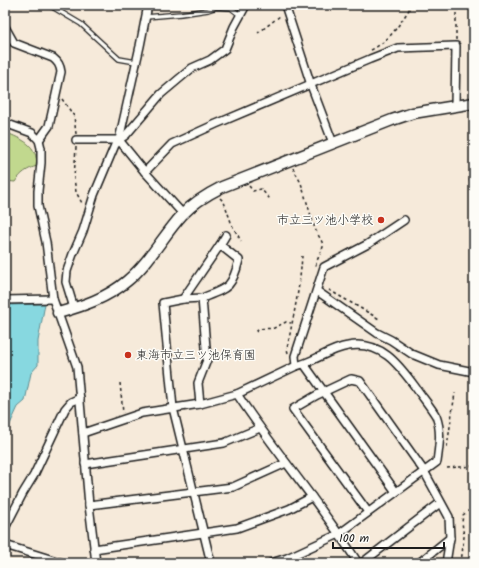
<svg xmlns="http://www.w3.org/2000/svg" width="479" height="568" font-family="Kalam,'Klee One',sans-serif">
<style>
.green{fill:#c1d88e;stroke:#6e7a55}
.water{fill:#87d8e0;stroke:#5c8d92}
.lines{fill:none;stroke-linecap:round;stroke-linejoin:round}
.lane-casing{stroke:#1c1c1c;stroke-width:6}
.street-casing{stroke:#1c1c1c;stroke-width:10}
.secondary-casing{stroke:#1c1c1c;stroke-width:13}
.path{stroke:#1c1c1c;stroke-width:1.5;stroke-dasharray:3 3;stroke-linecap:butt}
.lane{stroke:#fdfcf7;stroke-width:3.5}
.street{stroke:#fdfcf7;stroke-width:7}
.secondary{stroke:#fdfcf7;stroke-width:10}
.poi-dot{fill:#c8321e;stroke:#fdfcf7;stroke-width:1.5}
.labels{text-anchor:middle;stroke-width:3;stroke-linejoin:round;paint-order:stroke}
.poi-label{font-size:12px;fill:#1c1c1c;stroke:#fdfcf7;text-anchor:end}
</style>
<rect width="100%" height="100%" fill="#f6eada"/>
<filter id="ink" filterUnits="userSpaceOnUse"><feTurbulence type="fractalNoise" baseFrequency=".025" numOctaves="2"/><feDisplacementMap in="SourceGraphic" scale="8" xChannelSelector="R" yChannelSelector="G"/><feConvolveMatrix kernelMatrix="1 2 1 2 8 2 1 2 1" color-interpolation-filters="sRGB"/></filter>
<g filter="url(#ink)">
<path class="green" d="M5,132C23,140 37,144 37,166C27,169 21,173 15,182L5,181Z"/>
<polygon class="water" points="45,304 38,341 38,365 31,373 25,401 18,407 5,435 5,305"/>
<g class="lines">
<defs>
<g id="lane">
<polyline points="49,5 81,24 119,59 136,62"/>
<polyline points="146,17 181,14 208,10 216,7 231,8 240,15"/>
</g>
<g id="street">
<polyline points="285,5 311,85 333,143"/>
<path d="M5,27L14,43L53,58C58,62 60,65 61,72L49,126L39,140"/>
<polyline points="5,123 32,133 39,140 41,148 41,163 38,191 38,206 46,242 53,299 77,367 89,505 96,563"/>
<polyline points="76,140 119,140"/>
<polyline points="119,140 140,46 148,5"/>
<polyline points="119,140 145,172 183,214"/>
<polyline points="145,172 172,144 216,124 370,59 398,48 456,46 455,106"/>
<polyline points="317,291 377,333 391,340 412,354 439,365 474,372"/>
<polyline points="202,298 183,299 220,245"/>
<polyline points="183,299 163,303 173,408 211,563"/>
<polyline points="5,300 53,299"/>
<polyline points="74,308 66,282 67,271 73,254 83,231 94,195 115,145 119,140 126,135 161,94 192,68 210,60 225,49 234,27 246,5"/>
<polyline points="304,364 396,492"/>
<polyline points="296,366 295,356 324,267 368,244 404,220"/>
<path d="M237,394C275,452 321,504 358,563"/>
<path d="M200,404L198,383L207,360L202,298C228,288 232,288 239,260L220,245L226,235"/>
<path d="M83,433L142,413L200,404L237,394L296,366C314,362 329,349 348,346C381,340 399,365 416,388C423,398 430,406 436,416C442,432 439,446 437,462L339,534L287,558L271,563"/>
<polyline points="85,464 224,443 260,428"/>
<polyline points="89,505 233,487 286,463"/>
<polyline points="368,512 293,409 317,395 351,379 360,381 424,471 449,517 450,538 446,563"/>
<polyline points="5,528 23,493 34,475 65,409 71,402 80,398"/>
<polyline points="5,545 63,563"/>
<polyline points="94,549 237,528 289,509 312,497"/>
<polyline points="362,563 440,503"/>
<polyline points="419,563 450,538"/>
</g>
<path id="secondary" d="M58,313C83,306 107,298 127,281C149,263 163,236 182,215C193,203 208,194 222,187L392,120L413,113L474,103"/>
</defs>
<use href="#lane" class="lane-casing"/>
<use href="#street" class="street-casing"/>
<use href="#secondary" class="secondary-casing"/>
<g class="path">
<polyline points="258,33 280,16"/>
<polyline points="456,40 456,5"/>
<path d="M371,50C390,41 401,22 412,5"/>
<polyline points="62,99 74,116 76,134"/>
<polyline points="76,147 74,178 76,192 83,205"/>
<polyline points="293,168 301,183 315,229 322,242 323,247 316,263 316,268"/>
<polyline points="469,180 474,178"/>
<polyline points="249,186 253,191 261,189 270,199"/>
<polyline points="220,198 224,202 232,225 241,241"/>
<polyline points="329,290 381,320"/>
<path d="M256,332C261,326 267,330 274,328C278,326 282,324 286,322L291,323"/>
<path d="M288,353L287,349C293,318 300,288 302,256"/>
<polyline points="120,383 123,413"/>
<polyline points="447,447 455,393"/>
<polyline points="447,468 474,466"/>
<polyline points="461,563 464,537 462,522 463,515 468,511 474,512"/>
</g>
<use href="#lane" class="lane"/>
<use href="#street" class="street"/>
<use href="#secondary" class="secondary"/>
</g>
</g>
<g class="poi-dot">
<circle cx="381" cy="220" r="4"/>
<circle cx="128" cy="355" r="4"/>
</g>
<g class="labels">
<g class="poi-label">
<text x="373" y="224">市立三ツ池小学校</text>
<text x="136" y="359" text-anchor="start">東海市立三ツ池保育園</text>
</g>
</g>
<rect width="479" height="568" fill="none" stroke="#fdfcf7" stroke-width="20"/>
<rect x="10" y="10" width="459" height="548" fill="none" stroke="#1c1c1c" stroke-width="1.5" filter="url(#ink)"/>
<path d="M333 542v6h111v-6" fill="none" stroke="#1c1c1c" stroke-width="2"/>
<text x="339" y="542" font-size="12" fill="#1c1c1c" stroke="#fdfcf7" stroke-width="3" paint-order="stroke">100 m</text>
</svg>
